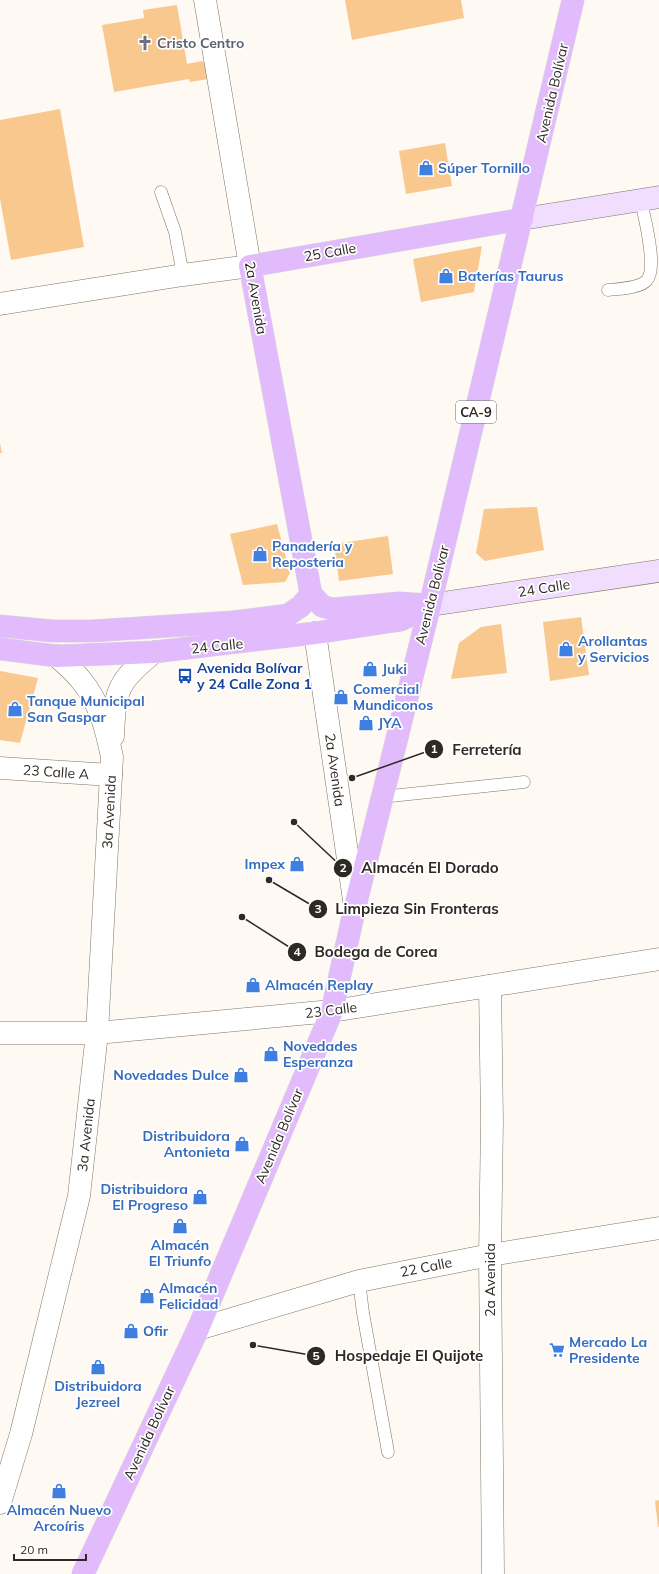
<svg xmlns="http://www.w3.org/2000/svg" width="659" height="1574" font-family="Mulish,sans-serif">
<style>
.building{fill:#f9c88f}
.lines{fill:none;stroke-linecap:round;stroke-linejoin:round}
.lane-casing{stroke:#817567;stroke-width:13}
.street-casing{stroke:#817567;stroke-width:23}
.secondary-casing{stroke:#817567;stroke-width:23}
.primary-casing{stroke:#d9d8d7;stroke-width:23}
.lane{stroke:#fff;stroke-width:12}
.street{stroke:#fff;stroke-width:22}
.secondary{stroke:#f1ddfe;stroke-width:22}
.primary{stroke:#e2bbfd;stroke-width:22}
.labels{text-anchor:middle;stroke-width:3.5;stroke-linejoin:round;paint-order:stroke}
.shield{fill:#fff;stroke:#6d6965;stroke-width:1}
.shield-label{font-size:13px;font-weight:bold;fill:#2e2923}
.worship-label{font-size:14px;font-weight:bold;fill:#5b616d;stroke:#fff;text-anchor:start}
.street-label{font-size:14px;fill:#2e2923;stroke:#fff}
.shop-label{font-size:14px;font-weight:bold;fill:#366cbe;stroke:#fff;text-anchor:start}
.transit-label{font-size:14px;font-weight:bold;fill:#164399;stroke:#fff;text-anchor:start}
.leader{fill:none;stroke:#2e2923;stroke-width:1.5}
.callout-dot{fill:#2e2923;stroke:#fff;stroke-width:1.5}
.mark-label{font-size:12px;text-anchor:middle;font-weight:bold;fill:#fff}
.callout-label{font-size:15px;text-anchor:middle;font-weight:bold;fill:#2e2923;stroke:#fff;stroke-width:3.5;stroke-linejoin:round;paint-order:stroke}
</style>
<rect width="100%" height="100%" fill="#fef9f2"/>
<g class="building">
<polygon points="345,0 461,0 464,18 352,40"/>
<polygon points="177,5 187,64 202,61 206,64 208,79 190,82 189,79 114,92 102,25 144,18 143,10"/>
<polygon points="60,109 84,247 11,260 0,199 0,120"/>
<polygon points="445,143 452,186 406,194 399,151"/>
<polygon points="482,246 474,292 421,302 413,259"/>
<polygon points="0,443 2,453 0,453"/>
<polygon points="537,507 544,550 485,561 476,553 484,509"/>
<polygon points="277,524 290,573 285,582 243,585 230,534"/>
<polygon points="388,536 393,574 339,581 334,544"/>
<polygon points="581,617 589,675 550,681 543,622"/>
<polygon points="501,624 507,673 451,679 459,643 481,627"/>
<polygon points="0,671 38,678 20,743 0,740"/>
<polygon points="659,1500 659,1527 658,1527 655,1501"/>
</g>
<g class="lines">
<defs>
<g id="lane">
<polyline points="161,192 175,232 183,275"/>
<path d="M608,290C618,289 641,288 647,280C658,267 644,217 641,200"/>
<polyline points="381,797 524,782"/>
<polyline points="359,1281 363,1313 388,1452"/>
</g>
<g id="street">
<polyline points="0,304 183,275 250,266 205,0"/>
<polyline points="315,633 355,907"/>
<path d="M113,736C115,688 118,682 154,652"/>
<polyline points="0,768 111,775"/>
<polyline points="490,986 492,1121 490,1255 493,1574"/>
<polyline points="0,1033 97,1033 332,1011 659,959"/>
<polyline points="198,1329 359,1281 490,1255 659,1228"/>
<path d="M0,1503L21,1434L79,1196L97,1033L112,757C106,728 100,703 81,680C74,671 65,664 57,656"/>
</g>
<g id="secondary">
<polyline points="522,219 659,197"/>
<polyline points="430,605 659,571"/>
</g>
<g id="primary">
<polyline points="311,594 250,266 522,219"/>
<polyline points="311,594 322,606 332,609 399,603 430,605"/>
<polyline points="0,626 53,631 92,631 232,622 288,615 301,606 311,594"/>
<polyline points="0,649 57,656 154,652 315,633 401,620 430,605"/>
<polyline points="83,1574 198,1329 332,1011 355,907 430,605 573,0"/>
</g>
</defs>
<use href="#lane" class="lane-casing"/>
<use href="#street" class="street-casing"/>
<use href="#secondary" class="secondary-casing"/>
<use href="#primary" class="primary-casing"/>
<use href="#lane" class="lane"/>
<use href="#street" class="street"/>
<use href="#secondary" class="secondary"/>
<use href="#primary" class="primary"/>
</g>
<defs>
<symbol id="church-bare" viewBox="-9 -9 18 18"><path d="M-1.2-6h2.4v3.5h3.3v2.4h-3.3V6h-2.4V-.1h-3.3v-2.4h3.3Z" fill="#6b7280" stroke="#fff" stroke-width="2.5" paint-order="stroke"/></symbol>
<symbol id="shop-bare" viewBox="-9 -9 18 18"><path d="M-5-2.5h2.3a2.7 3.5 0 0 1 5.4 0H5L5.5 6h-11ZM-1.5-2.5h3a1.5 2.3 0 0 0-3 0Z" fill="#3f7fe0" stroke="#fff" stroke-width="2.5" paint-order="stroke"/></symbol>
<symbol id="bus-bare" viewBox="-9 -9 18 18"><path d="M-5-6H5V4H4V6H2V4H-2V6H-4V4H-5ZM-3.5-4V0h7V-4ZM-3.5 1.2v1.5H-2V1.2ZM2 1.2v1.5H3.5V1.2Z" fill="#1a4fb4" stroke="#fff" stroke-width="2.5" paint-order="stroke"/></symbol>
<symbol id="supermarket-bare" viewBox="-9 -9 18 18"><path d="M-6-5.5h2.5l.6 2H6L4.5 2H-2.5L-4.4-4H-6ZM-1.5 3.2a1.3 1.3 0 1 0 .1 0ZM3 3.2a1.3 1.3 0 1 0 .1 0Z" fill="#3f7fe0" stroke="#fff" stroke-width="2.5" paint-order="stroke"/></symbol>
</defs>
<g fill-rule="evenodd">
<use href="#church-bare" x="134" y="32" width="22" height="22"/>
<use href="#shop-bare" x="415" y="157" width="22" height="22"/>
<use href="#shop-bare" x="435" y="265" width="22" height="22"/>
<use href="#shop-bare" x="249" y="543" width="22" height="22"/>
<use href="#shop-bare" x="555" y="638" width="22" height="22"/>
<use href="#shop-bare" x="359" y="658" width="22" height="22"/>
<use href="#bus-bare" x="174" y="665" width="22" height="22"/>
<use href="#shop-bare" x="330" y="686" width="22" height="22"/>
<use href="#shop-bare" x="4" y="698" width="22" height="22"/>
<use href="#shop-bare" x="355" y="712" width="22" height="22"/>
<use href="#shop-bare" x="286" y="853" width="22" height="22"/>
<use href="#shop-bare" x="242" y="974" width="22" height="22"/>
<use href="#shop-bare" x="260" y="1043" width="22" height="22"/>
<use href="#shop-bare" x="230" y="1064" width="22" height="22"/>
<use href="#shop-bare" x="231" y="1133" width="22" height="22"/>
<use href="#shop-bare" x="189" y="1186" width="22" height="22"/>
<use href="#shop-bare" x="169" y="1215" width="22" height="22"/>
<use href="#shop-bare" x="136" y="1285" width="22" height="22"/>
<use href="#shop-bare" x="120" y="1320" width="22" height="22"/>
<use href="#supermarket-bare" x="546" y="1339" width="22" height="22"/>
<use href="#shop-bare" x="87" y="1356" width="22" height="22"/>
<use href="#shop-bare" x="48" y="1480" width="22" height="22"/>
</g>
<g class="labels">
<rect class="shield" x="456" y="401" width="40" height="22" rx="3"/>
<g class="shield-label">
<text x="476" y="417">CA-9</text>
</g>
<g class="worship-label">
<text x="157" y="48">Cristo Centro</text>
</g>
<g class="street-label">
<text transform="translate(552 93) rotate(-77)" y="5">Avenida Bolívar</text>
<text transform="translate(330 252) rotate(-10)" y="5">25 Calle</text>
<text transform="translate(256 298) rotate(80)" y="5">2a Avenida</text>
<text transform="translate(544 588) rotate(-9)" y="5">24 Calle</text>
<text transform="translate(432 595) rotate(-76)" y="5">Avenida Bolívar</text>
<text transform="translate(217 646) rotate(-6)" y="5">24 Calle</text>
<text transform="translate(335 770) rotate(82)" y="5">2a Avenida</text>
<text transform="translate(56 772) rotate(4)" y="5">23 Calle A</text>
<text transform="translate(109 812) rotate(-87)" y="5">3a Avenida</text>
<text transform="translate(331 1010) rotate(-7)" y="5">23 Calle</text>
<text transform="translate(86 1135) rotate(-84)" y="5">3a Avenida</text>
<text transform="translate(279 1136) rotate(-67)" y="5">Avenida Bolívar</text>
<text transform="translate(426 1267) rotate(-11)" y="5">22 Calle</text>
<text transform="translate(490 1280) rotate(-90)" y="5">2a Avenida</text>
<text transform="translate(149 1433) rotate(-65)" y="5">Avenida Bolívar</text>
</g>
<g class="shop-label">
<text x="438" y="173">Súper Tornillo</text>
<text x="458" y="281">Baterías Taurus</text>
<text x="272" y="551">Panadería y<tspan x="272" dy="16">Reposteria</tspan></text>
<text x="578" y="646">Arollantas<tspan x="578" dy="16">y Servicios</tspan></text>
<text x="382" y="674">Juki</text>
<text x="353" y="694">Comercial<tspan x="353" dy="16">Mundiconos</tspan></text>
<text x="27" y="706">Tanque Municipal<tspan x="27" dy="16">San Gaspar</tspan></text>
<text x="378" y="728">JYA</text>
<text x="285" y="869" text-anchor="end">Impex</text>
<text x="265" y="990">Almacén Replay</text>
<text x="283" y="1051">Novedades<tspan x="283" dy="16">Esperanza</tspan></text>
<text x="229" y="1080" text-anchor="end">Novedades Dulce</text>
<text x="230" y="1141" text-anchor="end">Distribuidora<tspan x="230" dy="16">Antonieta</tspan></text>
<text x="188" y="1194" text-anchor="end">Distribuidora<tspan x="188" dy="16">El Progreso</tspan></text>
<text x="180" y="1250" text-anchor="middle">Almacén<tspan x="180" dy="16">El Triunfo</tspan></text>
<text x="159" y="1293">Almacén<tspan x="159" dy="16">Felicidad</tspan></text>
<text x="143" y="1336">Ofir</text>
<text x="569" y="1347">Mercado La<tspan x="569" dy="16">Presidente</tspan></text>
<text x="98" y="1391" text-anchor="middle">Distribuidora<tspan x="98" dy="16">Jezreel</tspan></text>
<text x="59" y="1515" text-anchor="middle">Almacén Nuevo<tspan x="59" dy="16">Arcoíris</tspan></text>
</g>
<g class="transit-label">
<text x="197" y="673">Avenida Bolívar<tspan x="197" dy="16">y 24 Calle Zona 1</tspan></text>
</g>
</g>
<path class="leader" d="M352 778L434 749M294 822L343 868M269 880L318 909M242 917L297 952M253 1345L316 1356"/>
<g class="callout-dot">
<circle cx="352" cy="778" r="4"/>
<circle cx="294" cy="822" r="4"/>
<circle cx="269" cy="880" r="4"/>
<circle cx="242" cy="917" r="4"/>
<circle cx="253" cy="1345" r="4"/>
<circle cx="434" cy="749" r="10"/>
<circle cx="343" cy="868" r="10"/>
<circle cx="318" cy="909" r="10"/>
<circle cx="297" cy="952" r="10"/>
<circle cx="316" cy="1356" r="10"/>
</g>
<g class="mark-label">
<text x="434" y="753">1</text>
<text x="343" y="872">2</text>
<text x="318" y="913">3</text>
<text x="297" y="956">4</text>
<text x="316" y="1360">5</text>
</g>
<g class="callout-label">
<text x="487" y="755">Ferretería</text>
<text x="430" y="873">Almacén El Dorado</text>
<text x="417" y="914">Limpieza Sin Fronteras</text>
<text x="376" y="957">Bodega de Corea</text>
<text x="409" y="1361">Hospedaje El Quijote</text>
</g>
<path d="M14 1554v6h72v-6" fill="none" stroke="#2e2923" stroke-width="2"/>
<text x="20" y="1554" font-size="12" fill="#2e2923" stroke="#ffffff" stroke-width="3" paint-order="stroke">20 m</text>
</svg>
